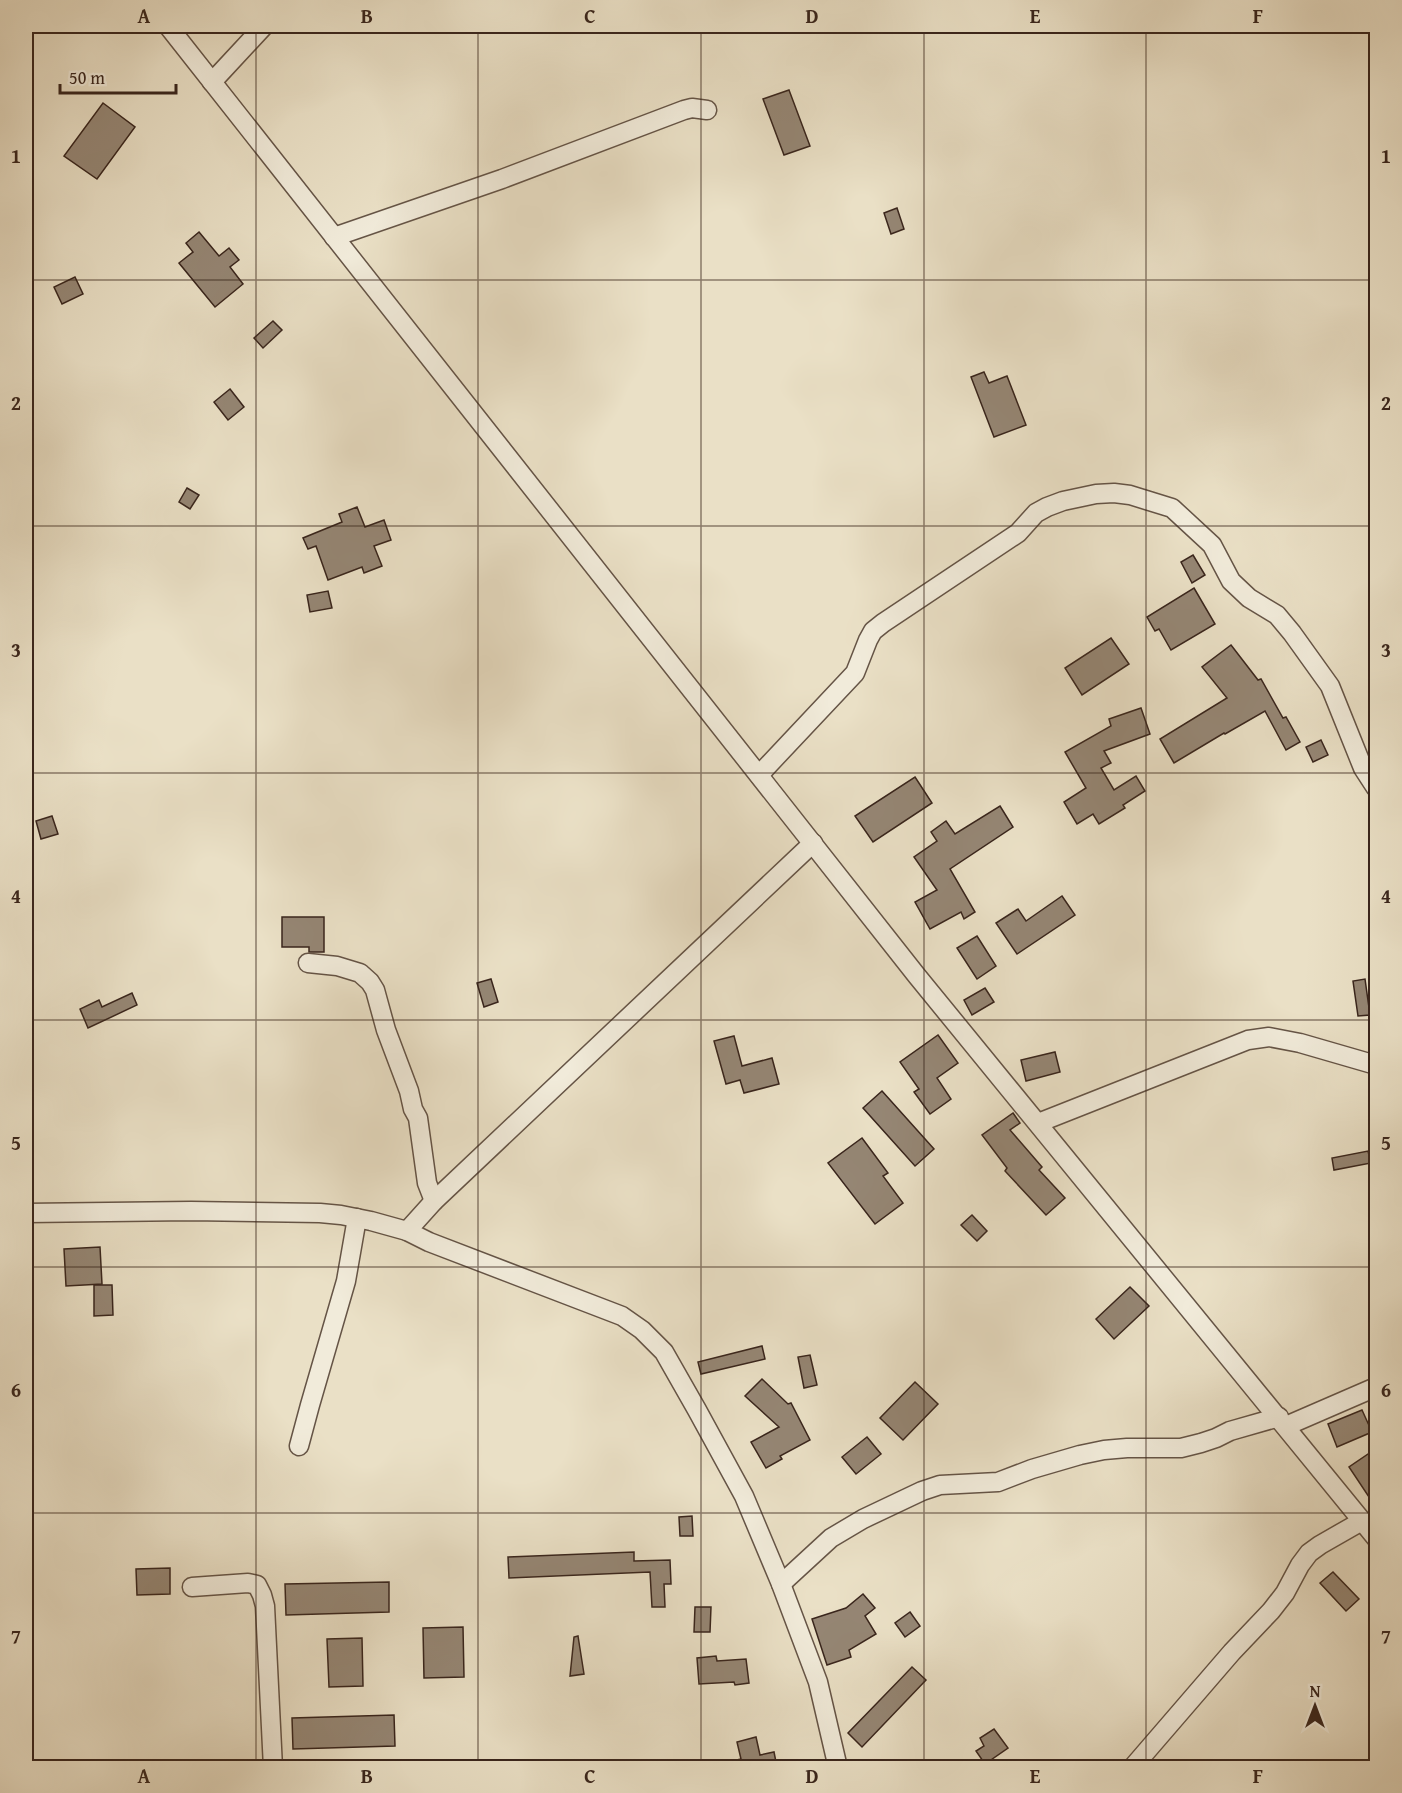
<svg xmlns="http://www.w3.org/2000/svg" width="1402" height="1793" font-family="'Gentium Book Plus',serif">
<style>
.building{fill:#958674;stroke:#39251c;stroke-width:1.5}
.lines{fill:none;stroke-linecap:round;stroke-linejoin:round}
.minor-casing{stroke:#655446;stroke-width:21}
.minor{stroke:#f1ebda;stroke-width:18}
.grid{fill:none;stroke:#39251c;stroke-width:1.5;stroke-opacity:0.55}
.neatline{fill:none;stroke:#39251c;stroke-width:2}
.grid-label{font-size:20px;text-anchor:middle;font-weight:bold;fill:#39251c}
</style>
<rect width="100%" height="100%" fill="#eae0c6"/>
<filter id="stains"><feTurbulence type="fractalNoise" baseFrequency=".00333" numOctaves="4"/><feColorMatrix values="0 0 0 0 .2 0 0 0 0 .09 0 0 0 0 .02 0 0 0 .5 -.17"/></filter>
<radialGradient id="worn" r=".72"><stop offset=".6" stop-color="#630" stop-opacity="0"/><stop offset="1" stop-color="#630" stop-opacity=".3"/></radialGradient>
<g class="building">
<polygon points="789,90 810,146 784,155 763,99"/>
<polygon points="103,103 135,127 97,179 64,156"/>
<polygon points="897,208 904,229 891,234 884,213"/>
<polygon points="199,232 219,256 229,248 239,260 230,267 243,284 215,307 179,263 193,252 186,243"/>
<polygon points="75,277 83,294 62,304 54,287"/>
<polygon points="273,321 282,330 263,348 254,338"/>
<polygon points="984,372 989,383 1007,376 1026,425 994,437 971,377"/>
<polygon points="230,389 244,407 228,420 214,402"/>
<polygon points="187,488 199,495 190,509 179,502"/>
<polygon points="357,507 365,527 384,520 391,540 374,546 382,566 364,573 362,567 328,580 316,546 308,549 303,538 342,522 339,514"/>
<polygon points="1193,555 1205,575 1192,583 1181,562"/>
<polygon points="1194,588 1215,624 1171,650 1159,629 1155,631 1147,617"/>
<polygon points="328,591 332,608 310,612 307,595"/>
<polygon points="1111,638 1129,664 1082,695 1065,668"/>
<polygon points="1231,645 1258,680 1261,679 1283,718 1286,717 1300,742 1286,750 1265,711 1225,734 1224,733 1174,763 1160,739 1227,698 1202,667"/>
<polygon points="1141,708 1150,734 1104,751 1111,763 1101,768 1114,790 1136,776 1145,791 1123,805 1125,808 1099,824 1093,814 1077,824 1064,802 1086,788 1065,752 1111,726 1109,719"/>
<polygon points="1321,740 1328,755 1313,762 1306,747"/>
<polygon points="915,777 932,803 873,842 855,816"/>
<polygon points="1000,806 1013,827 950,869 975,912 964,919 961,912 930,929 915,902 937,890 914,857 937,841 931,832 946,821 955,834"/>
<polygon points="52,816 58,834 41,839 36,821"/>
<polygon points="1062,896 1075,915 1017,954 996,923 1018,909 1026,921"/>
<polygon points="282,917 324,917 324,952 309,952 309,947 282,947"/>
<polygon points="977,936 996,966 977,979 957,948"/>
<polygon points="491,979 498,1002 484,1007 477,983"/>
<polygon points="1365,979 1370,1015 1358,1016 1353,981"/>
<polygon points="985,988 994,1002 972,1015 964,1000"/>
<polygon points="132,993 137,1005 88,1028 80,1009 99,1000 102,1007"/>
<polygon points="938,1035 958,1063 937,1078 951,1099 930,1114 914,1092 919,1089 900,1062"/>
<polygon points="734,1036 742,1066 772,1058 779,1084 744,1093 740,1080 726,1084 714,1041"/>
<polygon points="1055,1052 1060,1072 1026,1081 1021,1060"/>
<polygon points="882,1091 934,1149 915,1166 863,1108"/>
<polygon points="1013,1113 1020,1123 1010,1130 1042,1167 1039,1170 1065,1198 1046,1215 1005,1171 1007,1168 982,1135"/>
<polygon points="862,1138 888,1173 883,1176 903,1203 875,1224 828,1163"/>
<polygon points="1368,1151 1371,1163 1334,1170 1332,1158"/>
<polygon points="972,1215 987,1231 977,1241 961,1225"/>
<polygon points="100,1247 102,1284 66,1286 64,1249"/>
<polygon points="94,1285 112,1285 113,1315 94,1316"/>
<polygon points="1130,1287 1149,1306 1114,1339 1096,1319"/>
<polygon points="762,1346 765,1359 701,1374 698,1362"/>
<polygon points="810,1355 817,1385 804,1388 798,1357"/>
<polygon points="762,1379 788,1404 791,1403 810,1440 780,1456 782,1459 766,1468 751,1442 779,1427 745,1396"/>
<polygon points="915,1382 938,1404 903,1440 880,1418"/>
<polygon points="1362,1410 1372,1432 1337,1447 1328,1424"/>
<polygon points="867,1437 881,1454 856,1474 842,1457"/>
<polygon points="1371,1452 1377,1461 1377,1509 1349,1467"/>
<polygon points="692,1516 693,1536 680,1536 679,1517"/>
<polygon points="634,1552 634,1561 670,1560 671,1584 664,1584 665,1607 652,1607 650,1572 509,1578 508,1557"/>
<polygon points="170,1568 170,1594 137,1595 136,1569"/>
<polygon points="1333,1572 1359,1599 1346,1611 1320,1583"/>
<polygon points="389,1582 389,1612 286,1615 285,1584"/>
<polygon points="863,1594 875,1608 865,1616 876,1634 849,1650 851,1657 827,1665 812,1619 846,1608"/>
<polygon points="695,1607 711,1607 710,1632 694,1632"/>
<polygon points="910,1612 920,1626 905,1637 895,1623"/>
<polygon points="463,1627 464,1677 424,1678 423,1628"/>
<polygon points="578,1636 584,1674 570,1676 574,1637"/>
<polygon points="362,1638 363,1686 329,1687 327,1639"/>
<polygon points="716,1656 717,1661 746,1659 749,1683 735,1685 734,1682 699,1684 697,1658"/>
<polygon points="912,1667 926,1680 862,1747 848,1733"/>
<polygon points="394,1715 395,1746 293,1749 292,1718"/>
<polygon points="994,1729 1008,1748 985,1764 976,1751 984,1746 980,1738"/>
<polygon points="756,1737 760,1755 774,1752 777,1767 728,1767 727,1762 741,1759 737,1742"/>
</g>
<g class="lines">
<defs>
<g id="minor">
<polyline points="168,26 917,976 1376,1538"/>
<polyline points="212,82 264,26"/>
<polyline points="334,237 502,179 684,110 692,108 707,110"/>
<polyline points="759,775 855,673 868,640 873,631 883,623 1018,533 1036,513 1047,507 1063,501 1096,494 1114,493 1130,495 1172,508 1212,545 1231,581 1249,598 1277,615 1292,633 1330,686 1363,768 1376,788"/>
<polyline points="308,963 337,966 360,973 370,982 375,990 386,1030 409,1091 413,1109 418,1118 427,1183 434,1201"/>
<polyline points="1038,1123 1248,1040 1269,1037 1300,1043 1376,1065"/>
<polyline points="26,1213 191,1211 320,1213 341,1215 371,1221 407,1231 429,1242 609,1311 622,1316 642,1330 664,1352 697,1410 744,1496 781,1584 818,1682 838,1768"/>
<polyline points="407,1231 434,1201 813,843"/>
<polyline points="1286,1426 1376,1387"/>
<polyline points="299,1446 310,1405 346,1281 357,1218"/>
<polyline points="781,1584 831,1538 863,1519 922,1491 940,1485 998,1482 1032,1469 1080,1455 1104,1450 1127,1448 1181,1448 1201,1443 1216,1438 1230,1431 1279,1417"/>
<polyline points="192,1587 248,1583 257,1585 262,1595 265,1606 273,1768"/>
<polyline points="1132,1768 1232,1652 1271,1611 1285,1593 1300,1565 1309,1553 1320,1545 1362,1521"/>
</g>
</defs>
<use href="#minor" class="minor-casing"/>
<use href="#minor" class="minor"/>
</g>
<path class="grid" d="M256,26V1768M478,26V1768M701,26V1768M924,26V1768M1146,26V1768M26,280H1376M26,526H1376M26,773H1376M26,1020H1376M26,1267H1376M26,1513H1376"/>
<rect width="1402" height="1793" fill="none" stroke="#eae0c6" stroke-width="66"/>
<g transform="translate(1315 1706)" stroke="#f1ebda" stroke-width="4.5" paint-order="stroke">
<path d="M0-4.5L10 22L0 15L-10 22Z" fill="#39251c"/>
<text y="-9" font-size="16" font-weight="bold" text-anchor="middle" fill="#39251c">N</text>
</g>
<path d="M60 84v9h116v-9" fill="none" stroke="#39251c" stroke-width="3"/>
<text x="69" y="84" font-size="18" fill="#39251c" stroke="#f1ebda" stroke-width="4.5" paint-order="stroke">50 m</text>
<rect x="33" y="33" width="1336" height="1727" class="neatline"/>
<g class="grid-label">
<text x="144" y="23">A</text>
<text x="367" y="23">B</text>
<text x="590" y="23">C</text>
<text x="812" y="23">D</text>
<text x="1035" y="23">E</text>
<text x="1258" y="23">F</text>
<text x="16" y="163">1</text>
<text x="1386" y="163">1</text>
<text x="16" y="410">2</text>
<text x="1386" y="410">2</text>
<text x="16" y="657">3</text>
<text x="1386" y="657">3</text>
<text x="16" y="903">4</text>
<text x="1386" y="903">4</text>
<text x="16" y="1150">5</text>
<text x="1386" y="1150">5</text>
<text x="16" y="1397">6</text>
<text x="1386" y="1397">6</text>
<text x="16" y="1643">7</text>
<text x="1386" y="1643">7</text>
<text x="144" y="1783">A</text>
<text x="367" y="1783">B</text>
<text x="590" y="1783">C</text>
<text x="812" y="1783">D</text>
<text x="1035" y="1783">E</text>
<text x="1258" y="1783">F</text>
</g>
<rect width="100%" height="100%" filter="url(#stains)"/>
<rect width="100%" height="100%" fill="url(#worn)"/>
</svg>
